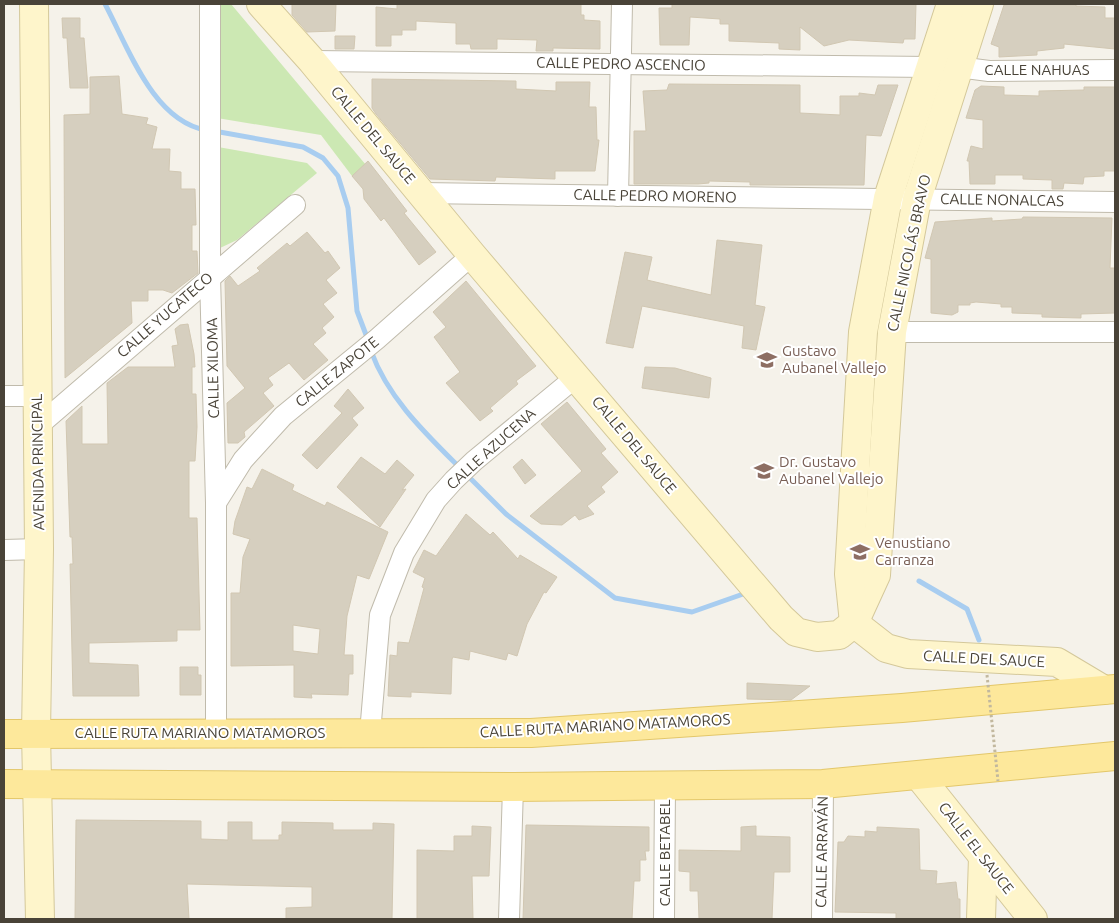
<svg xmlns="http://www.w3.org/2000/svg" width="1119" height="923" font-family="Ubuntu,sans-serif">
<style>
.green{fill:#cce8b3}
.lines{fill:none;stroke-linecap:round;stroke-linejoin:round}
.stream{stroke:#a8cdf0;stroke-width:5}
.building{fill:#d6cfbf;stroke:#d1c7b2;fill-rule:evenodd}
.street-casing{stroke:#c0bbac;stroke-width:22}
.secondary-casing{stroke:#d4c89a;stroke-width:30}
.primary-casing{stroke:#e3c76a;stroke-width:30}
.street{stroke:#fff;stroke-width:20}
.secondary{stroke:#fef5cb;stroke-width:28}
.primary{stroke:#fde89b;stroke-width:28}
.path-bridge{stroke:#c2b89e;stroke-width:3;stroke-dasharray:2.5 2.5;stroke-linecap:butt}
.labels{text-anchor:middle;stroke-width:4;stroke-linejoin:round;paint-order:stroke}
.street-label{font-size:15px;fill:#494338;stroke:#fff}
.education-label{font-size:15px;fill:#785e54;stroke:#fff;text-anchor:start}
</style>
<rect width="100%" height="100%" fill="#f5f2ea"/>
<g class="green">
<polygon points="216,4 231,4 366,165 352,176 321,135 217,118"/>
<polygon points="218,147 307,163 317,173 237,240 220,248"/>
</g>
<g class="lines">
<g class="stream">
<path d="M105,4C128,47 153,121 206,130"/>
<polyline points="214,131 303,147 323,158 338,176 348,208 357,311 368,340"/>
<path d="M371,351C388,398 425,433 460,468"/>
<polyline points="466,474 506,514 615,598 692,612 746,593"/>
<polyline points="919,581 967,609 979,640"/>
</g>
</g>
<g class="building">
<polygon points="292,4 336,4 335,31 307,32 292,15"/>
<polygon points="397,4 581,4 581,15 584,15 584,20 600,21 600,49 553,48 553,51 536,51 537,40 497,39 497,49 471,49 470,44 456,44 456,23 416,21 416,30 402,30 402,35 391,35 391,46 376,46 376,7 397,9"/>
<polygon points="672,4 916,4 915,39 904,39 903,43 849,40 824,46 800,27 800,50 779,49 779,43 729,41 729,24 720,24 720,19 690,17 689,45 660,45 659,8 672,8"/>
<polygon points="1012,4 1076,4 1076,6 1105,7 1105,18 1115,18 1115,49 1064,44 1064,48 1037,51 1037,55 999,57 999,47 991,44 1004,5"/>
<polygon points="62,18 80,18 80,38 84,38 88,88 70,88 67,38 63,38"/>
<polygon points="335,36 355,36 354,49 335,49"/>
<polygon points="119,76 122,114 148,118 146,124 157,127 152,149 170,149 169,171 181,172 181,189 195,189 196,225 192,225 192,251 197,251 198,273 172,293 163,290 148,290 148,301 131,301 132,323 65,378 64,115 90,114 90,77"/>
<polygon points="372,79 516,81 516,89 556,91 556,82 590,82 589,107 596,107 597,140 599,140 595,171 555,171 555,179 496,177 495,181 430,179 376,114 372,108"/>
<polygon points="669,84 800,85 800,113 840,115 840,96 859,96 859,93 875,95 878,85 898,85 881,136 866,135 864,185 750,185 750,182 709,181 709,183 698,184 634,184 634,131 646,131 643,91 667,90"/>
<polygon points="981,86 1004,87 1004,95 1039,96 1039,91 1084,90 1084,87 1115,87 1115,171 1104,171 1104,176 1084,177 1083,184 1064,183 1063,189 1052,189 1052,180 1023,179 1023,175 995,175 995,184 970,184 969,161 967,161 971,146 983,149 983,120 966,118 975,90"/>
<polygon points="368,161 407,211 404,213 436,252 419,265 384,218 381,221 364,199 363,189 352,176"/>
<polygon points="1023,217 1112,218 1110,268 1115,268 1115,313 1081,314 1081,318 1042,317 1042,314 1012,313 1012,307 1001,307 1001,304 976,302 970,303 970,305 958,305 958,312 952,315 931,313 931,259 925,258 935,222 992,218 992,221 1022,219"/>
<polygon points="307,232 325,253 328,251 340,268 326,280 337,293 323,304 334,317 322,328 326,333 313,344 328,360 304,380 289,363 268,378 273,385 263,393 274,406 244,432 245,437 238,443 228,443 227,403 245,388 227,366 225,281 230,276 238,286 260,271 257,268 287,243 290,246"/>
<polygon points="717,240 762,245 755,305 765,307 756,350 742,348 744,326 642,306 633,348 606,343 625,252 652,257 647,280 711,295"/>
<polygon points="466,281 536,366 516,381 518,384 490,408 493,411 480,421 446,383 460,372 434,337 446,327 433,312"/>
<polygon points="188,324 194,354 195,367 192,367 192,394 196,394 197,427 195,461 189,461 189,518 197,518 200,630 177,630 177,641 89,643 89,663 138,665 139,696 73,696 70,564 73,564 72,537 70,537 66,421 82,406 82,444 108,444 107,383 128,367 175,367 172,346 178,345 175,329 180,325"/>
<polygon points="645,367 675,368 711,378 709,398 642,388"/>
<polygon points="348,389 364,408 352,418 358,425 317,469 302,455 342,413 334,406"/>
<polygon points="567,402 606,449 601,453 618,472 601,487 605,492 587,506 594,514 579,520 575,515 562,525 541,524 530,516 582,471 541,424"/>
<polygon points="361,457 385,474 397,460 414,475 402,490 406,489 380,527 337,487"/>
<polygon points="522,459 536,475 525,484 513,467"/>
<path d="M262,469L294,485L292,490L325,506L327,502L388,532L369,579L357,575L347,616L344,655H353V674H349L348,695L311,694L312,698L294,697V665L231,666V593H240L243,557L250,539L233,534L235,521L247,487L252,489ZM293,625L320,629L318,654L293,651Z"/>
<polygon points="466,514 490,535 493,532 518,559 520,555 557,577 546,593 544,592 527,624 517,656 508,653 506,660 470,651 469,660 453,657 452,659 451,694 411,692 411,697 388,696 390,655 397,656 398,642 409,643 424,588 422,587 425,578 413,572 424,550 436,556"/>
<polygon points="180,667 198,667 198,675 201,675 201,695 180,695"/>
<polygon points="747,683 810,686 791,700 747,699"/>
<polygon points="76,820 201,821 201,839 228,840 228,822 252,822 252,840 279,840 279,835 282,835 282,822 333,823 333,830 373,830 373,823 394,824 392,919 286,919 286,908 312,907 312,887 187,884 189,919 75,919"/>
<polygon points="526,825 649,827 649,851 645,851 646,860 640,860 640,881 634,881 632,919 523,919"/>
<polygon points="472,826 491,827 489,876 472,876 473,919 417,919 417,850 454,851 454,836 472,836"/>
<polygon points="756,826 756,836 790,837 790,872 774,872 772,919 699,919 698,891 690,891 690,872 679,871 679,850 741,851 741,827"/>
<polygon points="877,827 919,829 920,870 937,871 936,884 956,882 958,899 960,899 960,919 896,919 896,913 835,912 838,842 844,842 848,836 865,837 865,831 877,832"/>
</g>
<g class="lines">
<defs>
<g id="street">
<polyline points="210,4 210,276 216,503 216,733"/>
<polyline points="312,61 930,67"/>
<polyline points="958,67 989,71 1115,70"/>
<polyline points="421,193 1115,202"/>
<polyline points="618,196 622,4"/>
<polyline points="892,332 1115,332"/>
<polyline points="4,396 36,396"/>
<polyline points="37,427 295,205"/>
<polyline points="216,503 243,460 283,416 377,339 472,255"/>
<polyline points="4,550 39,549"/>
<polyline points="370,733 380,615 404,553 436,500 454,480 474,461 576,377"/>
<polyline points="509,919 513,787"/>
<polyline points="664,919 665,786"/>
<polyline points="822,919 823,784"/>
</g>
<g id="secondary">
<polyline points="34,4 39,549 36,733 40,919"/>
<polyline points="261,4 312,61 472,255 781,618 796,632 817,637 839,635 854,623 876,575 892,332 917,199 979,4"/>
<polyline points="854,623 849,574 863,332 888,198 951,4"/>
<polyline points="854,623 886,648 908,654 1057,662 1104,690"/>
<polyline points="919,776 1033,919"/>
<polyline points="981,919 983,857"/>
</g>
<g id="primary">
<polyline points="4,734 531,733 902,708 1115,689"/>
<polyline points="4,784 513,787 823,784 1115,756"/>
</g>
</defs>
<use href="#street" class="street-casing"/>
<use href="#secondary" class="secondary-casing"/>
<use href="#primary" class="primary-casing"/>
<use href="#street" class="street"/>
<use href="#secondary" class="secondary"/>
<use href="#primary" class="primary"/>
<polyline class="path-bridge" points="987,675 998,781"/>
</g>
<defs>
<symbol id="school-bare" viewBox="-9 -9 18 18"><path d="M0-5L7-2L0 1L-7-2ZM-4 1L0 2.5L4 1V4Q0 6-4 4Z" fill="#8d6e63" stroke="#fff" stroke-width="2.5" paint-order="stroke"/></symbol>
</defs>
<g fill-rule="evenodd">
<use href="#school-bare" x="753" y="346" width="28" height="28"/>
<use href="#school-bare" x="750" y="457" width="28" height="28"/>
<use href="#school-bare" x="846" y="538" width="28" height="28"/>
</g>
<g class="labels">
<g class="street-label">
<text transform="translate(621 64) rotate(1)" y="5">CALLE PEDRO ASCENCIO</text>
<text x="1037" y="75">CALLE NAHUAS</text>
<text transform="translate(373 135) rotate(50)" y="5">CALLE DEL SAUCE</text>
<text transform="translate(655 196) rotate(1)" y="5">CALLE PEDRO MORENO</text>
<text transform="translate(1002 200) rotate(1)" y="5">CALLE NONALCAS</text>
<text transform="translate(909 253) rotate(-78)" y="5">CALLE NICOLÁS BRAVO</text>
<text transform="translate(165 315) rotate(-41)" y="5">CALLE YUCATECO</text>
<text transform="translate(213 368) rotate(-91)" y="5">CALLE XILOMA</text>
<text transform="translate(337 372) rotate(-39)" y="5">CALLE ZAPOTE</text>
<text transform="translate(634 445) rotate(50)" y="5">CALLE DEL SAUCE</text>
<text transform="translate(491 449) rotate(-42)" y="5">CALLE AZUCENA</text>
<text transform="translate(38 462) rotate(-91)" y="5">AVENIDA PRINCIPAL</text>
<text transform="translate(984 659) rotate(3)" y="5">CALLE DEL SAUCE</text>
<text transform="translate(605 726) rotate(-3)" y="5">CALLE RUTA MARIANO MATAMOROS</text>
<text x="200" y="738">CALLE RUTA MARIANO MATAMOROS</text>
<text transform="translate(976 848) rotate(52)" y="5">CALLE EL SAUCE</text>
<text transform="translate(822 852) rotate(-89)" y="5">CALLE ARRAYÁN</text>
<text transform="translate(665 853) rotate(-90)" y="5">CALLE BETABEL</text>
</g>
<g class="education-label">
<text x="782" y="356">Gustavo<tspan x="782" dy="17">Aubanel Vallejo</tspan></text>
<text x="779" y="467">Dr. Gustavo<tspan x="779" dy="17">Aubanel Vallejo</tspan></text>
<text x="875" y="548">Venustiano<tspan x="875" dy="17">Carranza</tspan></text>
</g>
</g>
<rect width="1119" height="923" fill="none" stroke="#494338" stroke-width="10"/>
</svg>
